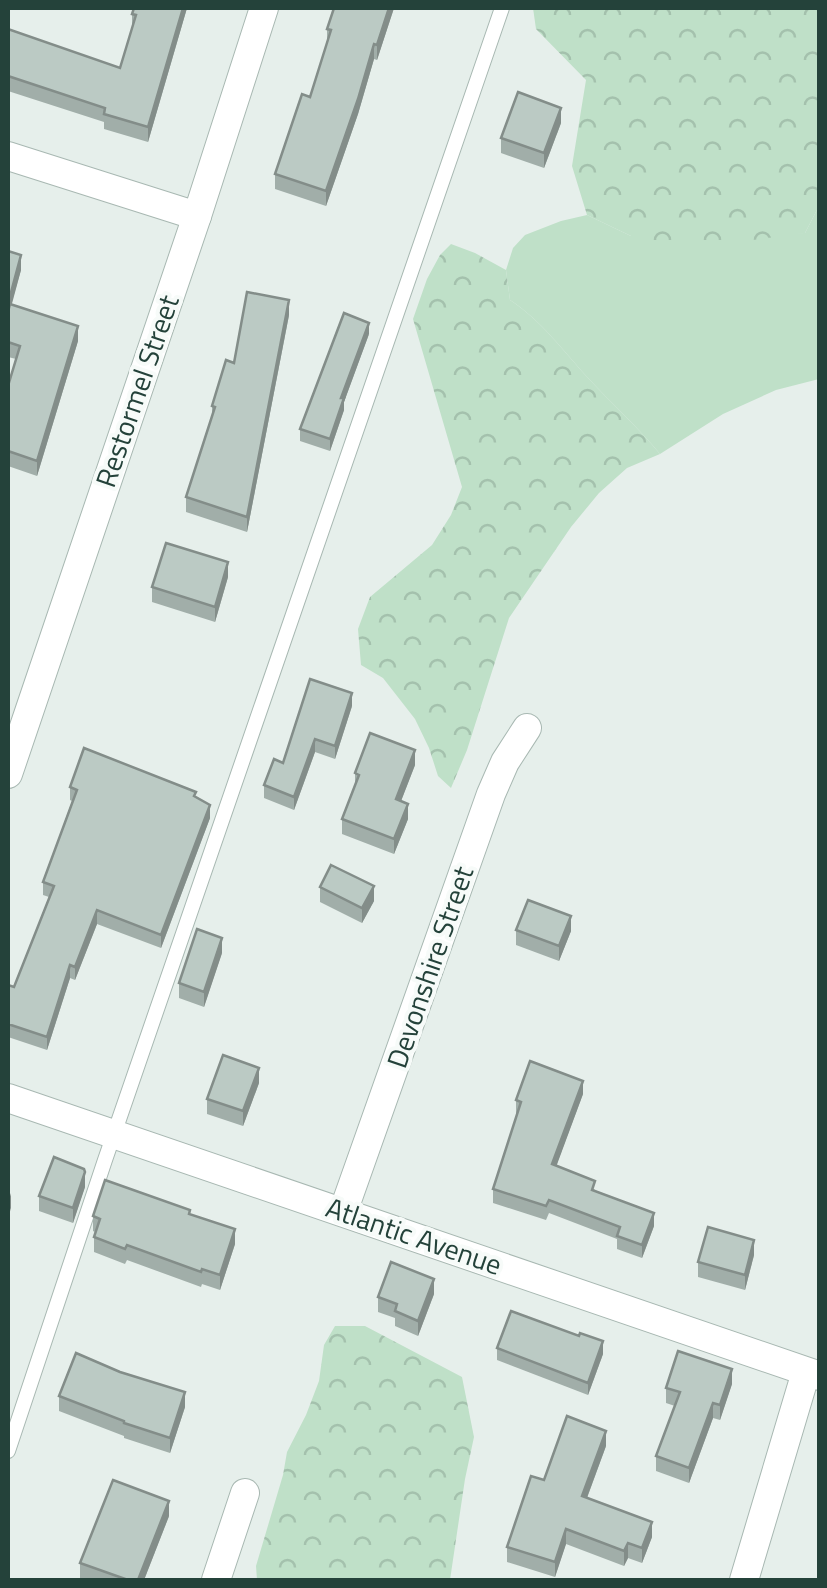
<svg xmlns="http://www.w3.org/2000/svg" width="827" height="1588" font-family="'Titillium Web',sans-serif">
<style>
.grass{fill:#bfe0c8}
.forest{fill:url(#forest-crowns)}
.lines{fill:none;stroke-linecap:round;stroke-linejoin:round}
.service-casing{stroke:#a8b8b2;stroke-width:16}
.minor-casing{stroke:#a8b8b2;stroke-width:30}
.service{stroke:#fff;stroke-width:14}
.minor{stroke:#fff;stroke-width:28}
.wall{fill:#a1aea9}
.shaded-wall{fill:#838d89}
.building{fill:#bbcac4;stroke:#838d89;stroke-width:2.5}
.labels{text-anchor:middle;stroke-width:8;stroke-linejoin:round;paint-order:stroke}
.street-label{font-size:28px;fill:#24423a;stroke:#f7fbf9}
</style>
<defs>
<pattern id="forest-crowns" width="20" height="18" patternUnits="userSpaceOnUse" patternTransform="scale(2.5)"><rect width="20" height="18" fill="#bfe0c8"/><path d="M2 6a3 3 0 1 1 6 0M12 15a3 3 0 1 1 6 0" fill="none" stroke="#a4c1ad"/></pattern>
</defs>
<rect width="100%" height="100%" fill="#e6efeb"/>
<path class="grass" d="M819,206V379L776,390L723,414L660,454C638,427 612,404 589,379C563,351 542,321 510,300L506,270L513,248L525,235L561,221L587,215L631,236L805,233Z"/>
<g class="forest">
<polygon points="533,8 819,8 819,206 805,233 695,248 631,236 587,215 572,166 586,80 536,29"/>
<path d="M451,244L475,253L506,270L510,300C542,321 563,351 589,379C612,404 638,427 660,454L627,468L599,493L571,527L509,618L467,750L451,788L438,776L429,748L415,719L383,678L361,665L358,629L370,597L432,545L451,515L462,487L413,319L427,279L440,255Z"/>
<polygon points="335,1326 365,1326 462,1377 474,1437 465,1479 450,1580 257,1580 256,1566 283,1475 287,1452 306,1415 319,1381 324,1345"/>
</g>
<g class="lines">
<defs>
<polyline id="service" points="8,1451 105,1160 502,8"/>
<g id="minor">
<polyline points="8,156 197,216"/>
<polyline points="8,774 197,216 264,8"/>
<polyline points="8,1098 820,1376"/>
<polyline points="343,1212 491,794 505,762 527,728"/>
<polyline points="216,1580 245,1493"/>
<polyline points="744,1580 806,1372"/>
</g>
</defs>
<use href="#service" class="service-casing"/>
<use href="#minor" class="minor-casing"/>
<use href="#service" class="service"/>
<use href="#minor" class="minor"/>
</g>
<g class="wall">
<polygon points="187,8 148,142 104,129 104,122 8,91 8,29 120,68 132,27 132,14"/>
<polygon points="394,8 377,60 374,59 358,114 326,206 275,189 275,174 310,97 327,43 327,29"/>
<polygon points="561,123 544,168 501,153 501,138"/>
<polygon points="8,251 21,270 11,305 78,341 37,476 8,466 8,386 16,359 8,357"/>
<polygon points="289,315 247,532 186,512 186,497 212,415 212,406 234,363"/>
<polygon points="369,334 344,402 344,410 330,451 300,441 300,429"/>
<polygon points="228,577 215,622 152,602 152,587"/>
<polygon points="352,706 335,759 315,752 294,810 264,798 264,785 283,763"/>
<polygon points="415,765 401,801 408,819 394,854 342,834 342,819 355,786 355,773"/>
<polygon points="70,787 196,798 210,818 161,948 97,924 75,980 70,978 47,1050 8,1037 8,985 14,987 49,897 43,895 43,882 72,801 70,800"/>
<polygon points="320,887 374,901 362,923 320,902"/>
<polygon points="516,930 571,931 559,961 516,945"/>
<polygon points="222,953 204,1007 179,998 179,983"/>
<polygon points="259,1083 243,1126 207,1114 207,1099"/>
<polygon points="583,1094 556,1166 654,1226 642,1258 617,1249 617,1239 549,1213 546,1220 493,1203 493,1189 517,1114 516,1114 516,1100"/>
<polygon points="85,1187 73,1223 39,1211 39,1196"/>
<polygon points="190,1214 235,1244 220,1290 202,1284 201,1287 127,1260 125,1264 94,1252 94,1237 95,1232 93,1231 93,1216"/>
<polygon points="754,1255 745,1290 698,1277 698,1262"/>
<polygon points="434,1294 418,1336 395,1326 395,1318 378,1312 378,1297"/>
<polygon points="497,1348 603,1354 588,1395 497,1360"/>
<polygon points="732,1384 720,1420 713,1418 689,1483 656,1471 656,1456 675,1406 666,1403 666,1388"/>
<polygon points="59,1396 185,1407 170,1453 124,1438 124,1436 59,1411"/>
<polygon points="606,1446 587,1498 652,1537 642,1563 628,1558 624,1566 566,1544 555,1577 507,1562 507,1547 544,1480"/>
<polygon points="169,1516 144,1580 88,1580 80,1578 80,1563"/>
</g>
<g class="shaded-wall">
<polygon points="183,8 187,8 148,142 148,127"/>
<polygon points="389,8 394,8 377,60 377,45"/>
<polygon points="374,44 374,59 358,114 326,206 326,191"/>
<polygon points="561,108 561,123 544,168 544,153"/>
<polygon points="21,255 21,270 10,311 10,296"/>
<polygon points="289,300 289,315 247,532 247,517"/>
<polygon points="369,323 369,334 344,402 344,410 330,451 330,439 341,398"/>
<polygon points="78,326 78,341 37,476 37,461"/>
<polygon points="228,562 228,577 215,622 215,607"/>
<polygon points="352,693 352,706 335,759 335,746"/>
<polygon points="315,739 315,752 294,810 294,797"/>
<polygon points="415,750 415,765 396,814 396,799"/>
<polygon points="408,804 408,819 394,854 394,839"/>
<polygon points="210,805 210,818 161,948 161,935"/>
<polygon points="374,886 374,901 362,923 362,908"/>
<polygon points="97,910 97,924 75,980 75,967"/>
<polygon points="571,916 571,931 559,961 559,946"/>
<polygon points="222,938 222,953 204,1007 204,992"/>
<polygon points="70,965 70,978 47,1050 47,1037"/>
<polygon points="259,1068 259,1083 243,1126 243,1111"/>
<polygon points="583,1081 583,1094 552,1178 552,1164"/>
<polygon points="85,1172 85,1187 73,1223 73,1208"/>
<polygon points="11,1193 11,1208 8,1218 8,1203"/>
<polygon points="654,1213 654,1226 642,1258 642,1245"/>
<polygon points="235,1229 235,1244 220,1290 220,1275"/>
<polygon points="754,1240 754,1255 745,1290 745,1275"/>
<polygon points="434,1279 434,1294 418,1336 418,1321"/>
<polygon points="603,1341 603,1354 588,1395 588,1383"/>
<polygon points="732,1369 732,1384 720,1420 720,1405"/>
<polygon points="185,1392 185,1407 170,1453 170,1438"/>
<polygon points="713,1403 713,1418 689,1483 689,1468"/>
<polygon points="606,1431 606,1446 582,1511 582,1496"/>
<polygon points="169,1501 169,1516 144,1580 138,1580"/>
<polygon points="652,1522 652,1537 642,1563 642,1548"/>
<polygon points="566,1529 566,1544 555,1577 555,1562"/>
<polygon points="628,1543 628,1558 624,1566 624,1551"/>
</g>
<g class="building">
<polygon points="134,8 183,8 148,127 104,114 105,108 8,76 8,29 120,68 136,15 132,14"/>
<polygon points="334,8 389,8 377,45 374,44 358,99 326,191 275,174 302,94 310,97 331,30 327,29"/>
<polygon points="518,92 561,108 544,153 501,138"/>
<polygon points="8,251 21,255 10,296 8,295"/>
<polygon points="247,292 289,300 247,517 186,497 215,407 212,406 226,360 234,363"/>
<polygon points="10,304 78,326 37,461 8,451 8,386 20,346 8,342 8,312"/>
<polygon points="344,313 369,323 341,398 344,398 330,439 300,429"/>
<polygon points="166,543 228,562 215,607 152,587"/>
<polygon points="310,679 352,693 335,746 315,739 294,797 264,785 274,759 283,763"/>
<polygon points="370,733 415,750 396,799 408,804 394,839 342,819 359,775 355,773"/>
<polygon points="84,748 196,792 194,796 210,805 161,935 97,910 75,967 70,965 47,1037 8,1024 8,985 14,987 54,886 43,882 77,790 70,787"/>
<polygon points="331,865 374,886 362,908 320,887"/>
<polygon points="528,900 571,916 559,946 516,930"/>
<polygon points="197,929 222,938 204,992 179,983"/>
<polygon points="223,1055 259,1068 243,1111 207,1099"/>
<polygon points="530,1061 583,1081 552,1164 595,1181 592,1190 654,1213 642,1245 617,1236 620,1227 549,1200 546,1206 493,1189 521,1102 516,1100"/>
<polygon points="54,1157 84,1169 85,1172 73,1208 39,1196"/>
<polygon points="105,1180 190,1210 189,1214 235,1229 220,1275 202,1269 201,1272 127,1245 125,1249 94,1237 100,1219 93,1216"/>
<polygon points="708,1227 754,1240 745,1275 698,1262"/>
<polygon points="391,1262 434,1279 418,1321 395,1311 397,1304 378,1297"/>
<polygon points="511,1311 579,1336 580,1333 603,1341 588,1383 497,1348"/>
<polygon points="678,1351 732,1369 720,1405 713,1403 689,1468 656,1456 680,1392 666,1388"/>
<polygon points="76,1353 120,1372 185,1392 170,1438 124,1423 124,1421 59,1396"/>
<polygon points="567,1416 606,1431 582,1496 652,1522 642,1548 628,1543 624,1551 566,1529 555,1562 507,1547 531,1476 544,1480"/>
<polygon points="113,1480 169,1501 138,1580 128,1580 80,1563"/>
</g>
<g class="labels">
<g class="street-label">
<text transform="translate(137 391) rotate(-71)" y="10">Restormel Street</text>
<text transform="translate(430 967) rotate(-71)" y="10">Devonshire Street</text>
<text transform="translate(414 1236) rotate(19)" y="10">Atlantic Avenue</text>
</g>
</g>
<rect width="827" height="1588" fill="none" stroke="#24423a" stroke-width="20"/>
</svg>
